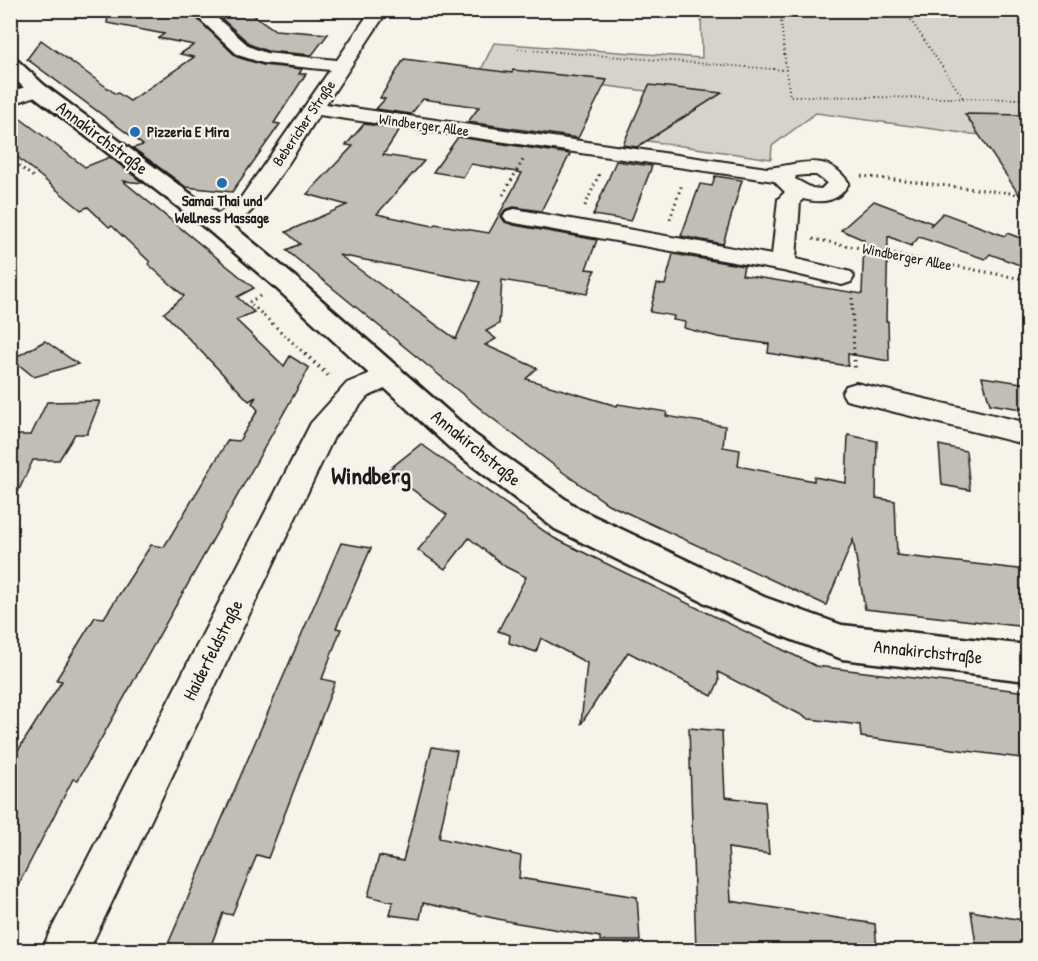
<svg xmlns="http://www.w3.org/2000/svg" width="1038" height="961" font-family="'Patrick Hand',sans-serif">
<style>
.green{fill:#d7d3cb;stroke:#7a7874;stroke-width:1.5}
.building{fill:#c0beb5;stroke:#1c1c1c;stroke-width:1.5;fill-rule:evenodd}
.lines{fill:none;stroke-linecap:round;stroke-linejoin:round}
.street-casing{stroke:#1c1c1c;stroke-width:4}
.secondary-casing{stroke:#1c1c1c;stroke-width:5}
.path-far2{stroke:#1c1c1c;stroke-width:2;stroke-dasharray:1 3;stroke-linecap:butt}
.path-far1{stroke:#1c1c1c;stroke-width:3;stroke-dasharray:1.5 4;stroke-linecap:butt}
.path{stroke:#1c1c1c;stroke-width:4;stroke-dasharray:1.5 4.5;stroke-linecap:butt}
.street{fill:#f7f3e8;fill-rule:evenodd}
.secondary{fill:#f7f3e8;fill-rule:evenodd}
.poi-dot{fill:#1f6fb2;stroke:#f7f3e8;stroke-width:2}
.labels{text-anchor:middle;stroke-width:4.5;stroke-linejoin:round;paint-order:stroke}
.far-street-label{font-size:15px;fill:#1c1c1c;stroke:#f7f3e8}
.far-poi-label{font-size:15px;font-weight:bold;fill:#1c1c1c;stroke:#f7f3e8;text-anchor:start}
.street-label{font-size:18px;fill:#1c1c1c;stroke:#f7f3e8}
.district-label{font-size:24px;font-weight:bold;fill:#1c1c1c;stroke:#f7f3e8}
</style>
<rect width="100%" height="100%" fill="#f7f3e8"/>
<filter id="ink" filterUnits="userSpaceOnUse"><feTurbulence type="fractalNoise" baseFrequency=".0167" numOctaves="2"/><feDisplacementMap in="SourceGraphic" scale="12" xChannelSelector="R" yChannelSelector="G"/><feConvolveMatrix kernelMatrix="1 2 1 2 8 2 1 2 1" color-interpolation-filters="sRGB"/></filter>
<g filter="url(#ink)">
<polygon class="green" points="701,11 1027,11 1027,138 970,134 816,113 772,146 771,159 648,141 709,99 481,70 494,43 702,58"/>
<g class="building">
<polygon points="109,10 188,10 237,57 263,65 302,69 299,74 306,74 274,123 280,124 232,192 186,187 133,148 143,145 27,59 41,40 116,94 118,93 130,101 194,57 180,54 194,45 158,38 164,34 107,23"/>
<polygon points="212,10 246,10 275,30 328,34 312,55 267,51 251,45"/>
<polygon points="404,59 512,73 513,70 607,80 578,138 468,122 479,107 423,99 411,114 376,109 385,99 380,98"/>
<polygon points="649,85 722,93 637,147 623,145"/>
<polygon points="10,111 85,167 110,157 143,183 123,181 254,288 237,297 254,312 236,320 284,366 290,356 309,368 78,780 73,779 10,901 10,763 62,681 56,680 95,617 104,618 151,545 164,547 228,440 239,441 258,410 252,403 256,397 249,401 164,313 184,296 148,264 150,262 112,226 109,227 88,207 81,210 10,151"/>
<polygon points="965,114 1028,115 1028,208"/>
<path d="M364,124L400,129L383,155L424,161L377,214L433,226L435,224L489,233L522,173L471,164L463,177L433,172L458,137L570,154L541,211L514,207L505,210L501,216L505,222L514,225L597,240L586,269L595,270L587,294L502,280L499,324L486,331L496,339L485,345L537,368L526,379L617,406L618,404L667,412L666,416L725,426L723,447L740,450L738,466L814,481V477L846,483L848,435L877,441L876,498L895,501L897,555L1028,570V627L865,609L853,540L826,605L608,504L564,473L488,415L286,250L300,244L286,232L347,205L307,194L353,146L346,145ZM339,255L480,282L456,339Z"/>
<polygon points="616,161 652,166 631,221 593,215"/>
<polygon points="715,176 742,180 723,244 681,236 700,184 712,186"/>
<polygon points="874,201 932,223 930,226 943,213 1005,236 1007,233 1028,241 1028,268 990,254 985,259 919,237 911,246 888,236 886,321 888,321 889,361 848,354 848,366 768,353 769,344 718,337 684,328 685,322 673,320 674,316 650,312 657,284 665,285 673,254 744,266 742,275 862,294 864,240 841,230"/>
<polygon points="45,341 78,364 34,377 12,359"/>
<polygon points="982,377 1028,384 1028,410 990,404"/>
<polygon points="100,401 87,434 75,434 59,460 33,460 10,509 10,435 31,435 47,402"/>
<polygon points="421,444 554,538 816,666 1028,692 1028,759 861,737 860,725 809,719 718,672 719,681 712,696 628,652 581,724 587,663 541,638 536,652 509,643 510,635 498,631 526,577 506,567 469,538 445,569 418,550 447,515 387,471"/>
<polygon points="939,445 966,451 970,490 942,485"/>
<polygon points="341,543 371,548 336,628 341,629 322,679 335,682 268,858 257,855 232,915 223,913 209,951 165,951"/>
<polygon points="689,728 722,731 725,797 765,802 769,854 728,848 731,901 875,924 877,951 696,951"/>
<polygon points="432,747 457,751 439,838 521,856 519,878 637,897 640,941 600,941 600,937 512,922 423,903 420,919 390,915 393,902 368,896 379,856 403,861"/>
<polygon points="971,911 1028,921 1028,951 977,951"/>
</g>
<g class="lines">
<defs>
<g id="street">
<path d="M190,10H208L250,47L266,53L337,60L371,10H388L326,104L767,168C800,165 826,150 849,183C839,202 823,204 803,199L800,202L796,259L851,272L854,277L851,282L842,285L783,271L515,223L507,221L503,216L507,211L515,209L772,255L778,199L785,192L774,181L319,115C299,144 250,240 209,230L205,225L209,220L240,199L330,70L263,63L238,55ZM805,175H816L827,183L821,189L812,188L795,179L796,176Z"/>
<polygon points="37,83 44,85 46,89 44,93 10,105 10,92"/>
<polygon points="390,365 400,368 404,375 400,382 367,397 334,437 89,950 42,950 49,934 311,423 347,383"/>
<polygon points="856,383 1028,423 1028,445 846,400 842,393 846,386"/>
</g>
<polygon id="secondary" points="10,58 17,60 44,85 226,220 294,276 474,434 579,509 764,597 842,625 1028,645 1028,681 842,659 738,619 555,529 452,450 276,288 208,230 30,93 10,75"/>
</defs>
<use href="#street" class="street-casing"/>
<use href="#secondary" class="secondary-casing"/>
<g class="path-far2">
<polyline points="780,10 786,70"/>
<polyline points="904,10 963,98"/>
<polyline points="1014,10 1028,26"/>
<polyline points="781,13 1018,15"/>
<polyline points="518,49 786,70 790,96 1028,99"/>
</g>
<g class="path-far1">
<polyline points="10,159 36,179"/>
<polyline points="861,176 1028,195"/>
<polyline points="503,195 523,160"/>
<polyline points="585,206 600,172"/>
<polyline points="670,219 682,184"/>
<polyline points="813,239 1028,280"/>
<polyline points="260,296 249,302 307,356"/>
<polyline points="852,298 854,356"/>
</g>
<g class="path">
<polyline points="305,354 331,378"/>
<polyline points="854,354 855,368"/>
</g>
<use href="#street" class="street"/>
<use href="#secondary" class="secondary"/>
</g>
</g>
<g class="poi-dot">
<circle cx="135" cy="132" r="6"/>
<circle cx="222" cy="183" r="6"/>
</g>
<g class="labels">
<g class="far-street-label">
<text transform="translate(304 123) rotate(-56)" y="5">Bebericher Straße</text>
<text transform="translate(424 125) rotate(8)" y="5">Windberger Allee</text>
<text transform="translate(907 257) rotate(11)" y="5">Windberger Allee</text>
</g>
<g class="far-poi-label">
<text x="147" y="137">Pizzeria E Mira</text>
<text x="222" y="206" text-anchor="middle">Samai Thai und<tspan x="222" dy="17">Wellness Massage</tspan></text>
</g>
<g class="street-label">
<text transform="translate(102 138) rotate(37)" y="6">Annakirchstraße</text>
<text transform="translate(476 448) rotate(39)" y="6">Annakirchstraße</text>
<text transform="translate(213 650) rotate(-63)" y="6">Haiderfeldstraße</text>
<text transform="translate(928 652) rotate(6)" y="6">Annakirchstraße</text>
</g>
<g class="district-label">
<text x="371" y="484">Windberg</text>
</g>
</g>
<rect width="1038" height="961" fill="none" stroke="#f7f3e8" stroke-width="36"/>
<rect x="18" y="18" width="1002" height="925" fill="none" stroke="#1c1c1c" stroke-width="2" filter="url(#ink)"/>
</svg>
